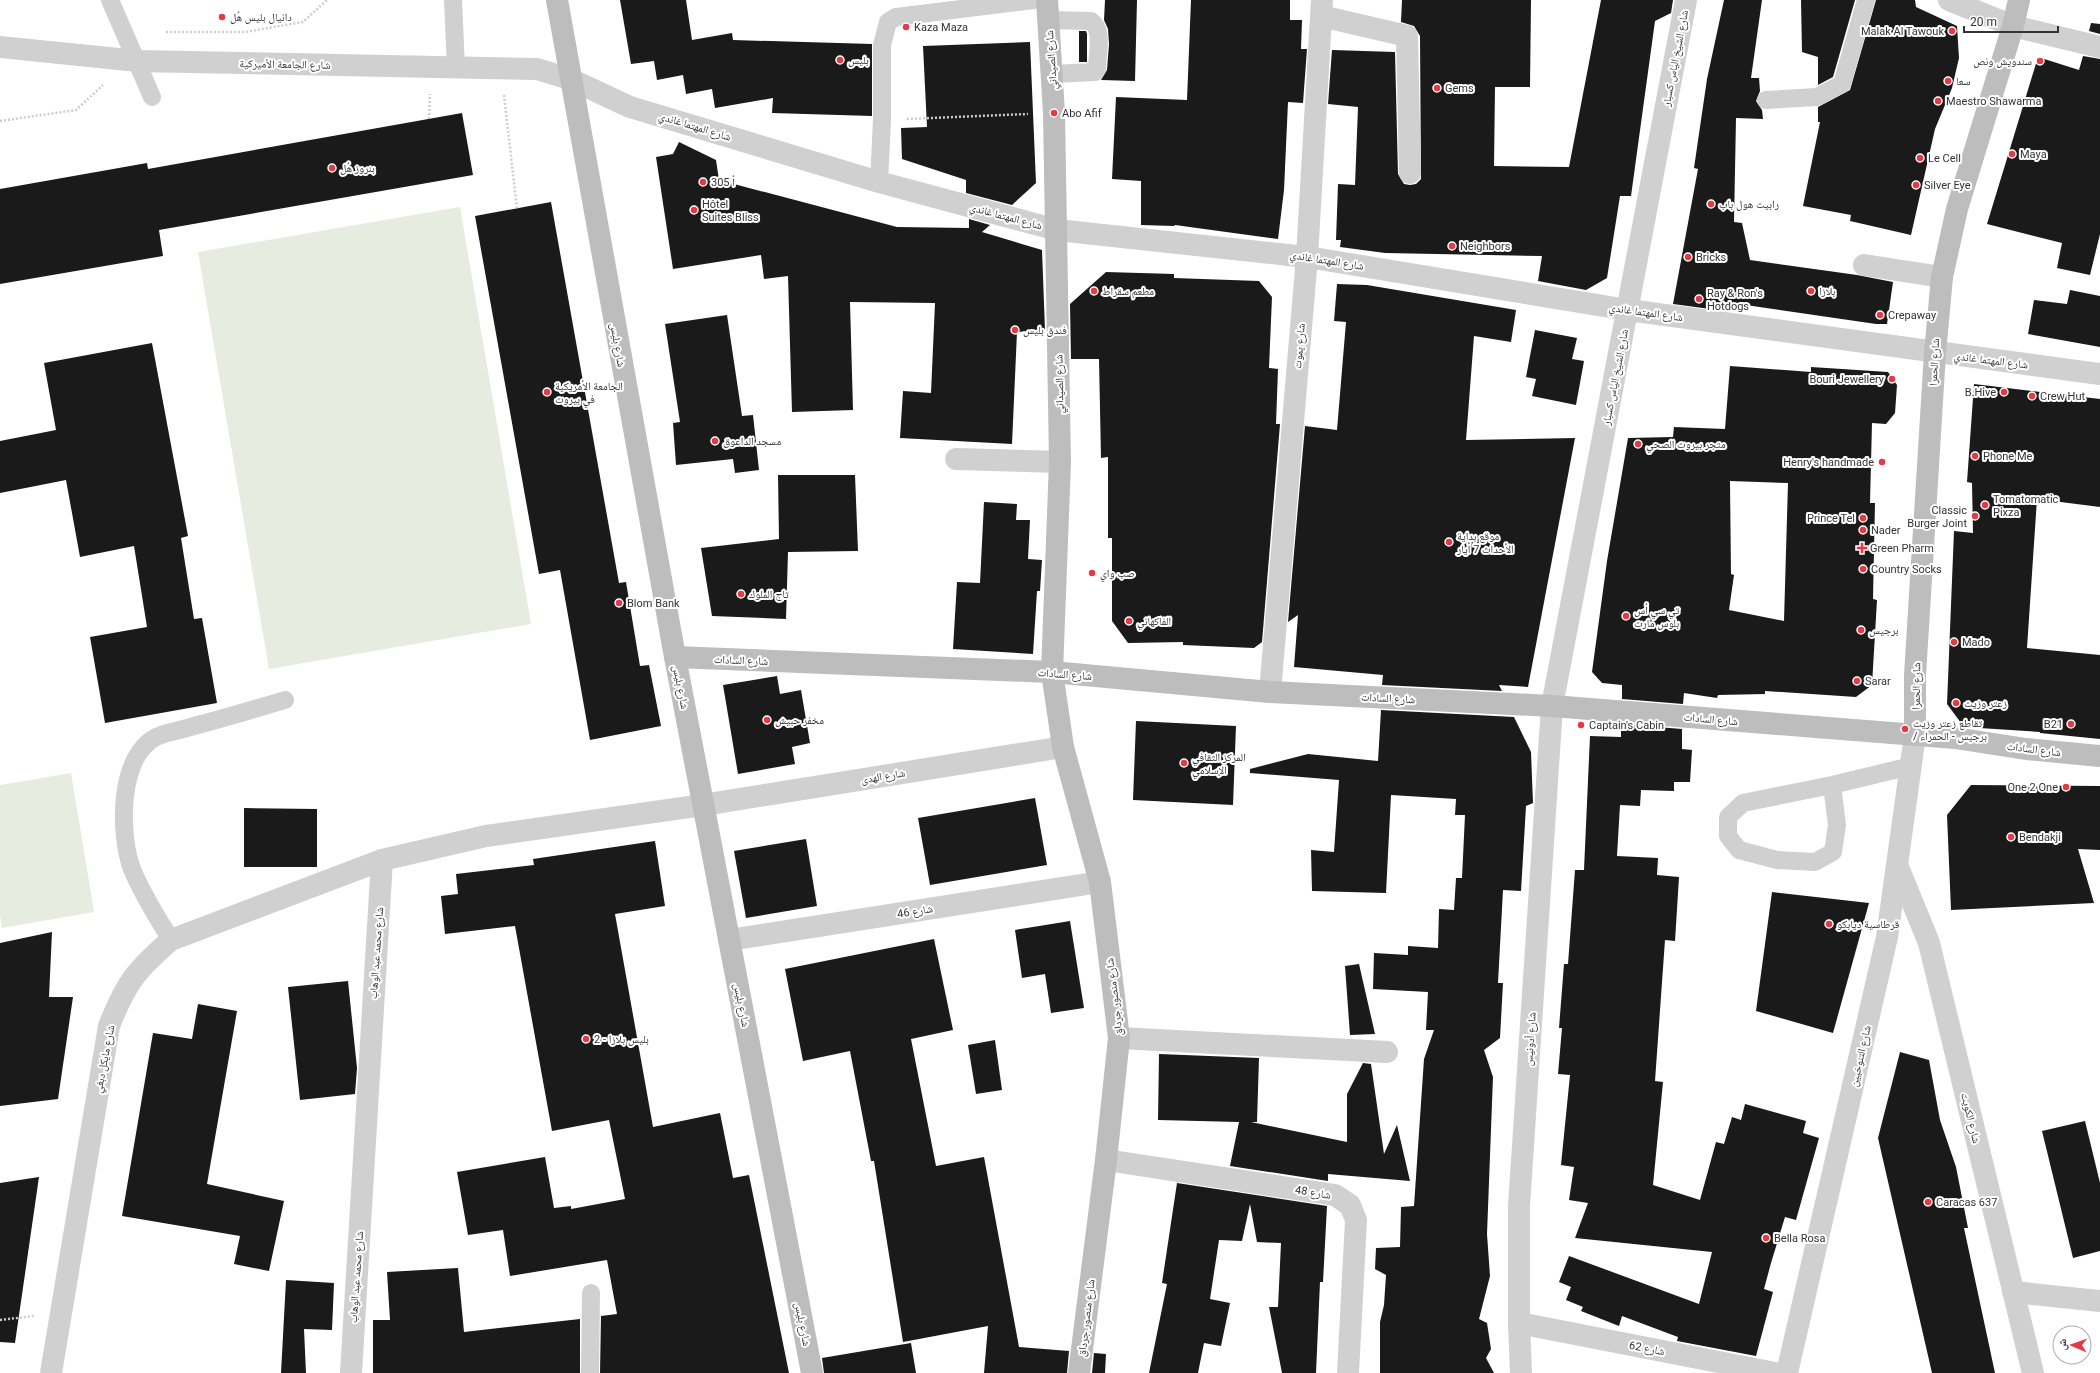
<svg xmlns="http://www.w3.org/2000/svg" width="2100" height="1373" font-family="Roboto,'Noto Naskh Arabic',sans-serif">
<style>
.park{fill:#e6ecdf}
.building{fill:#1a1a1a;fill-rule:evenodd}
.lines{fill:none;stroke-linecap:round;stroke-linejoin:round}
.path{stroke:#cdcdcd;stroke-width:2.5;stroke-dasharray:2 2;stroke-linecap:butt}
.lane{stroke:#d0d0d0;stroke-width:18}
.street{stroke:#d0d0d0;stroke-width:22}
.secondary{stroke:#bdbdbd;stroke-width:22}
.poi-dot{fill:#e63946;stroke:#fff;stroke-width:1.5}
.labels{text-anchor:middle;stroke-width:4;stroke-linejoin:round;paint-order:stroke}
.poi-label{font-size:11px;fill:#333;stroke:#fff;text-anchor:start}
.street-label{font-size:11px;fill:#333;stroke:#fff}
</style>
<rect width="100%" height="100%" fill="#fff"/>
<g class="park">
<polygon points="460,207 531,624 269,669 198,252"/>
<polygon points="71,773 94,912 2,928 0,915 0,785"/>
</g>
<g class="building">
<polygon points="620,0 686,0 692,40 732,33 733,40 872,44 872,116 772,113 773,98 715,108 712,89 686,94 683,75 657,80 654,61 631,64"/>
<polygon points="1105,0 1137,0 1135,81 1101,80 1107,70 1109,44 1108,29 1104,20"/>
<polygon points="1191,0 1290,0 1290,20 1302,20 1301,49 1307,49 1303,103 1288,102 1284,190 1278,239 1175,225 1174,226 1141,225 1141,181 1112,179 1116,97 1187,100"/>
<polygon points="1402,0 1531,0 1530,87 1495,87 1494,166 1569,167 1601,0 1673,0 1671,13 1655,21 1631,196 1620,196 1607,278 1586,290 1538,281 1542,256 1385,253 1340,247 1341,240 1336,240 1338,184 1355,185 1358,107 1328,104 1332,50 1395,52 1398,174 1404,184 1410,185 1416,184 1421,179 1420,36 1414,26 1401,22"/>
<polygon points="1724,0 1762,0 1751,78 1759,78 1760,91 1756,101 1762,110 1763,119 1736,118 1734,222 1742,223 1750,260 1857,275 1893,282 1887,324 1876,324 1725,302 1725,311 1673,304 1698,169 1694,168 1707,79"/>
<polygon points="1801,0 1855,0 1833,77 1818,85 1818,57 1802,52"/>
<polygon points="1876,0 1915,0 1916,7 1957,26 1959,58 1952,88 1935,129 1911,235 1850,221 1851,215 1803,206 1820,122 1818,122 1818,107 1850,90"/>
<polygon points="2091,23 2100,24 2100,34 2089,31"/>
<polygon points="1079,31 1086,31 1087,34 1087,62 1079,62"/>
<polygon points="1030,42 1036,183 1012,205 966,193 966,180 902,159 901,128 927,127 923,46"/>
<polygon points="2083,56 2100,59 2100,234 2090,275 2057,268 2062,243 1987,224 2038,57 2079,70"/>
<polygon points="462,113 473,175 159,230 163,256 0,284 0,189 147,163 148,169"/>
<polygon points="679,142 716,160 719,180 897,227 969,228 969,219 990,225 982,232 1042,250 1045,330 1017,332 1012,444 900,438 903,391 931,393 935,303 850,302 853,410 792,412 788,276 764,279 761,255 673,269 656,157 673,154"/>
<polygon points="551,202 619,583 626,582 640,666 649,665 661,726 590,740 560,570 539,574 475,216"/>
<polygon points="1106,272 1174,274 1174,278 1259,281 1272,297 1269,368 1278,369 1276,424 1280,424 1262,642 1254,648 1183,645 1183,642 1128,643 1112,621 1112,538 1108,538 1108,457 1101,458 1099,359 1071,359 1070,304"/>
<polygon points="1337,284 1367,285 1516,310 1511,342 1474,336 1466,440 1575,438 1528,687 1499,685 1502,691 1382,685 1383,675 1294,667 1298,615 1288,622 1305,426 1337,430 1346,322 1334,321"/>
<polygon points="2070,290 2100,296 2100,347 2028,334 2034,300 2067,304"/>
<polygon points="727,315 742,416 753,415 759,470 735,473 733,459 676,465 673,423 680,422 665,324"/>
<polygon points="1535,330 1577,338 1572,359 1584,361 1576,405 1532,396 1536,379 1526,377"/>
<polygon points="152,343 188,536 181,538 194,619 202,618 217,703 105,723 90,637 147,627 134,546 80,557 66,480 0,493 0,441 56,430 44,363"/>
<path d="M1730,366L1811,372V367L1888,372L1897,385L1895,413L1886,424L1872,423L1870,503H1875L1873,599L1877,600L1872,685L1856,697L1765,691V694L1718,695L1717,698L1684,693L1683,704L1622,699V685L1602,683L1592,672L1607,561L1628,438L1673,437L1674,427L1725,429ZM1730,481L1788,483L1784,621L1729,610L1734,575L1731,574Z"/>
<polygon points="1974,384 2100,399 2100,507 2037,499 2027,648 2100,655 2100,739 2040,733 2040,732 1964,727 1947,704 1954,531 1973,533 1972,483 1967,482"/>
<polygon points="778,475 855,475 858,551 788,552 786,619 712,616 701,548 779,539"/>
<polygon points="984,502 1017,504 1016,520 1030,520 1028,559 1042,560 1040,591 1037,591 1033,654 953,649 957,582 980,583"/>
<polygon points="777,676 780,694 801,690 810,743 792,747 795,764 738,774 723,685"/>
<polygon points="1381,710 1514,717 1531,752 1533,803 1526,806 1521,891 1503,890 1498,983 1503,983 1500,1038 1484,1050 1493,1077 1487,1234 1490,1276 1479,1319 1487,1323 1491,1349 1486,1358 1494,1373 1380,1373 1380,1322 1384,1305 1386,1275 1375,1269 1376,1248 1400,1247 1401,1207 1414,1206 1424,1059 1434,1030 1426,1030 1428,992 1373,989 1374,953 1408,955 1408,946 1438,948 1439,909 1454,910 1456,878 1462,878 1465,815 1455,815 1456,799 1391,795 1386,893 1312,891 1311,850 1334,852 1339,780 1250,773 1250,769 1308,754 1378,761"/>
<polygon points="1136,721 1236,726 1233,805 1133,800"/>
<polygon points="1621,724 1682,729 1682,749 1692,750 1690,782 1674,782 1674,791 1641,790 1640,806 1620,805 1617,856 1658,858 1657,875 1679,877 1675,941 1665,940 1655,1081 1663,1082 1653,1185 1700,1200 1716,1142 1724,1144 1732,1117 1741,1120 1745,1104 1806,1121 1803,1133 1819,1138 1796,1220 1785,1217 1771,1263 1764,1289 1773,1292 1756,1356 1677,1341 1678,1337 1622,1316 1619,1326 1581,1311 1583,1307 1566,1300 1571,1287 1559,1282 1569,1256 1699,1304 1712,1252 1575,1238 1588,1203 1569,1200 1574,1167 1561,1165 1570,1075 1558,1074 1562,1028 1559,1028 1564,964 1568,964 1575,870 1584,870 1590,736 1621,737"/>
<polygon points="1971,785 2100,786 2100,850 2078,849 2094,903 1951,910 1947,815"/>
<polygon points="1035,798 1047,865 930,885 918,818"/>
<polygon points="244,808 317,809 317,867 244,867"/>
<polygon points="806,839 817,906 746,918 734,851"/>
<polygon points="655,841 665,906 615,914 653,1127 720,1113 733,1178 749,1175 789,1373 600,1373 601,1316 617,1314 607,1260 510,1276 503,1230 468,1235 457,1172 545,1157 554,1208 571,1206 571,1209 625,1199 609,1120 552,1131 515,926 445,934 441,896 458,894 456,874 534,865 533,859"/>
<polygon points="1772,892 1869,903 1833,1033 1756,1011"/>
<polygon points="1070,921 1084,1008 1051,1013 1045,974 1022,978 1015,930"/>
<polygon points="52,932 49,997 73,997 58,1099 0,1106 0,943"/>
<polygon points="934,939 953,1030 911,1039 936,1166 984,1157 1019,1347 1069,1351 1067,1373 984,1373 988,1326 903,1342 874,1161 871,1161 850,1051 803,1061 785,969"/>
<polygon points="1359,964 1375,1034 1350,1035 1345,966"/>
<polygon points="348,981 357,1068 355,1094 300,1100 288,987"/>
<polygon points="198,1004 237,1011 207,1184 284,1201 269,1271 234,1264 240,1236 122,1216 153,1033 192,1039"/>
<polygon points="995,1040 1002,1090 976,1094 968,1045"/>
<polygon points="1900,1052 1929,1060 1940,1120 1956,1167 1968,1228 1964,1228 1995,1373 1932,1373 1878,1138"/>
<polygon points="1159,1054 1259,1058 1257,1122 1251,1122 1347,1142 1347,1094 1363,1063 1371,1064 1384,1154 1397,1125 1410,1181 1328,1174 1328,1181 1230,1166 1239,1122 1158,1120"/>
<polygon points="2085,1121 2100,1183 2100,1251 2073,1258 2042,1131"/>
<polygon points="39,1177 15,1343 0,1342 0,1183"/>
<polygon points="1177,1183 1327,1206 1323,1282 1320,1282 1316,1373 1282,1373 1269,1307 1278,1307 1281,1243 1257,1242 1250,1204 1242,1241 1219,1240 1210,1299 1230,1303 1221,1346 1204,1343 1198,1373 1149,1373 1167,1284 1162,1283"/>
<polygon points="458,1268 464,1332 580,1319 580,1373 373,1373 373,1320 390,1320 387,1272"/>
<polygon points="286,1280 334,1283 332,1330 304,1329 306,1373 281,1373"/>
<polygon points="911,1343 916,1373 824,1373 822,1358"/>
<polygon points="1094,1353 1106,1354 1105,1373 1092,1373"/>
</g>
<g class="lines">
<g class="path">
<polyline points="166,32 245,32 303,22 327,0"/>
<polyline points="504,95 517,209"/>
<polyline points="429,119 430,94"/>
<polyline points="907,119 1028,114"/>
<polyline points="0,121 76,110 103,85"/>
<polyline points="0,1320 34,1316"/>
</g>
<g class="lane">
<polyline points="110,0 152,97"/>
<polyline points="453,0 456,68"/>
<path d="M1048,20L1091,21C1104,31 1097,54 1097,69L1095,72L1052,74"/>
<polyline points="1766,100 1817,97 1842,84 1866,0"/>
<polyline points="879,182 882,120 882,45 888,22 896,17 1034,0"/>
<polyline points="1832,785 1837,825 1833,852 1815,862 1777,860 1739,850 1728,836 1728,817 1743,803 1832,785 1911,766"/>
<path d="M171,940C157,917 142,894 132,869C119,834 118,757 156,737C167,732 182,730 194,726C224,718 255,709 285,700"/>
<polyline points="590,1373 591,1293"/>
</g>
<g class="street">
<polyline points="1949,0 2013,26 2100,47"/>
<polyline points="1321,16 1407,36 1410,173"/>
<polyline points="0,47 138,61 537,69 570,79 630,107 879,182 1057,230 1307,257 1628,310 2100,374"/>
<polyline points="1864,265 1942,277"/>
<polyline points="956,459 1060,462"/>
<polyline points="1270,692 1307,257 1322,0"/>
<polyline points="1898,867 1929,943 2033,1373"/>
<polyline points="729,940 1100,882"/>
<polyline points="1119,1038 1387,1052"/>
<polyline points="1106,1160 1335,1195 1350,1205 1356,1220 1348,1373"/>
<polyline points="2013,1292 2100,1301"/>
<polyline points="1519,1323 1775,1373"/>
<path d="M51,1373L109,1026C126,983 136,970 171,940L382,860L486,836L703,805L1063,747"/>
<polyline points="351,1373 382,860"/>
<polyline points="1521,1373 1519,1323 1519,1206 1552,706 1686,0"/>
<polyline points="1787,1373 1887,937 1915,735"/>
</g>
<g class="secondary">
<polyline points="557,0 675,657 812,1373"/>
<polyline points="1047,0 1054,113 1060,462 1052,672 1063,747 1100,882 1119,1038 1106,1160 1079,1373"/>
<polyline points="675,657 1052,672 1270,692 1552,706 1955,738 2026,749 2100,756"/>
<polyline points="1915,735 1915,675 1935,353 1942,277 1957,209 2013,26 2019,0"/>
</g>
</g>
<g class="poi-dot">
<circle cx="222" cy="17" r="4"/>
<circle cx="906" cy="27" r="4"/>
<circle cx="1952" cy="31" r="4"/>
<circle cx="840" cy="60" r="4"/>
<circle cx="2040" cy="61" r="4"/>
<circle cx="1948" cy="81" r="4"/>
<circle cx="1437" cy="88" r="4"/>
<circle cx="1938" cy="101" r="4"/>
<circle cx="1054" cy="113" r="4"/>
<circle cx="2012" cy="154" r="4"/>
<circle cx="1920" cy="158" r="4"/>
<circle cx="332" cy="168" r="4"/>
<circle cx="703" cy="182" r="4"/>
<circle cx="1916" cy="185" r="4"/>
<circle cx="1711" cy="204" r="4"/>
<circle cx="694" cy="210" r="4"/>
<circle cx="1452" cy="246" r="4"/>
<circle cx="1688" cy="257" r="4"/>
<circle cx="1094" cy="291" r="4"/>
<circle cx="1811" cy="291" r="4"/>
<circle cx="1699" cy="299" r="4"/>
<circle cx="1880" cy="315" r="4"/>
<circle cx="1015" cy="330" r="4"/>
<circle cx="1892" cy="379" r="4"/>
<circle cx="547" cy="392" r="4"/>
<circle cx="2004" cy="392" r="4"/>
<circle cx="2032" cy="396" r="4"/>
<circle cx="715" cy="441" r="4"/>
<circle cx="1638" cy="444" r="4"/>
<circle cx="1975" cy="456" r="4"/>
<circle cx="1882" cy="462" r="4"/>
<circle cx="1985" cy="505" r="4"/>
<circle cx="1975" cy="516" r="4"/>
<circle cx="1863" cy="518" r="4"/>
<circle cx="1863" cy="530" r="4"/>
<circle cx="1449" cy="542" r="4"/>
<path d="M1860 542h4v4h4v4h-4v4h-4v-4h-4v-4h4z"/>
<circle cx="1863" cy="569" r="4"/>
<circle cx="1092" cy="573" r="4"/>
<circle cx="741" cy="594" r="4"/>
<circle cx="619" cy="603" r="4"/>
<circle cx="1626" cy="616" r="4"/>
<circle cx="1129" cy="621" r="4"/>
<circle cx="1861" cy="630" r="4"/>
<circle cx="1954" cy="642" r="4"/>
<circle cx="1857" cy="681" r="4"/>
<circle cx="1956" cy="703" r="4"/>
<circle cx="767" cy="720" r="4"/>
<circle cx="2071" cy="724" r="4"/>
<circle cx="1581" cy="725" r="4"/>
<circle cx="1905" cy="729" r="4"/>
<circle cx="1184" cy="763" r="4"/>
<circle cx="2066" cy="787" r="4"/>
<circle cx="2011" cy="837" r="4"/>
<circle cx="1829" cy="924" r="4"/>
<circle cx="586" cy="1039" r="4"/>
<circle cx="1928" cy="1202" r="4"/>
<circle cx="1766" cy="1238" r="4"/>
</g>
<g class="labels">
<g class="poi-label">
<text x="230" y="21">دانيال بليس هُل</text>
<text x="914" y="31">Kaza Maza</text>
<text x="1944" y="35" text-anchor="end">Malak Al Tawouk</text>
<text x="848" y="64">بليس</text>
<text x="2032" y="65" text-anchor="end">سندويش ونص</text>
<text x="1956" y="85">سعا</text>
<text x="1445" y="92">Gems</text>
<text x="1946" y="105">Maestro Shawarma</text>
<text x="1062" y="117">Abo Afif</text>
<text x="2020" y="158">Maya</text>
<text x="1928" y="162">Le Cell</text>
<text x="340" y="172">بنروز هُل</text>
<text x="711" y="186">أ 305</text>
<text x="1924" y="189">Silver Eye</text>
<text x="702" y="208">Hôtel<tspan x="702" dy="13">Suites Bliss</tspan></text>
<text x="1719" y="208">رابيت هول باب</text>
<text x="1460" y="250">Neighbors</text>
<text x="1696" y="261">Bricks</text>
<text x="1102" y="295">مطعم سقراط</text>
<text x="1819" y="295">بلازا</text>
<text x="1707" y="297">Ray &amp; Ron's<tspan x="1707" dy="13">Hotdogs</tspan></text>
<text x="1888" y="319">Crepaway</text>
<text x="1023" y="334">فندق بليس</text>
<text x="1884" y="383" text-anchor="end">Bouri Jewellery</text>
<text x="555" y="390">الجامعة الأمريكية<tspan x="555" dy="13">في بيروت</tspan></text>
<text x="1996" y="396" text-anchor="end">B.Hive</text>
<text x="2040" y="400">Crew Hut</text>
<text x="723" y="445">مسجد الداعوق</text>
<text x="1646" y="448">متجر بيروت الصحي</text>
<text x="1983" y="460">Phone Me</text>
<text x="1874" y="466" text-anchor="end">Henry's handmade</text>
<text x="1993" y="503">Tomatomatic<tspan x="1993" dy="13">Pixza</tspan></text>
<text x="1967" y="514" text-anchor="end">Classic<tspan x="1967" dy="13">Burger Joint</tspan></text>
<text x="1855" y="522" text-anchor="end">Prince Tel</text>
<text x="1871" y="534">Nader</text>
<text x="1457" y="540">موقع بداية<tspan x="1457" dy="13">الأحداث 7 أيار</tspan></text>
<text x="1870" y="552">Green Pharm</text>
<text x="1871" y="573">Country Socks</text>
<text x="1100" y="577">صب واي</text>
<text x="749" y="598">تاج الملوك</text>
<text x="627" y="607">Blom Bank</text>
<text x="1634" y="614">تي سي أس<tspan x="1634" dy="13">بلوس مارت</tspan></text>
<text x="1137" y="625">الفاكهاني</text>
<text x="1869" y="634">برجيس</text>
<text x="1962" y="646">Mado</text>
<text x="1865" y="685">Sarar</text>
<text x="1964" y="707">زعتر وزيت</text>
<text x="775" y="724">مخفر حبيش</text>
<text x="1913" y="727">تقاطع زعتر وزيت<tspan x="1913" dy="13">/ برجيس - الحمراء</tspan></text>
<text x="2063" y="728" text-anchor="end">B21</text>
<text x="1589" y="729">Captain's Cabin</text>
<text x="1192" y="761">المركز الثقافي<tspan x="1192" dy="13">الإسلامي</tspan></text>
<text x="2058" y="791" text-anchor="end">One 2 One</text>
<text x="2019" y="841">Bendakji</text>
<text x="1837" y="928">قرطاسية ديابكو</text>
<text x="594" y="1043">2 - بليس بلازا</text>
<text x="1936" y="1206">Caracas 637</text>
<text x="1774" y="1242">Bella Rosa</text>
</g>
<g class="street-label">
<text transform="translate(1675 58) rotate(-79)" y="4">شارع الشيخ الياس كسبار</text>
<text transform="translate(1051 60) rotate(-94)" y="4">شارع الصيداني</text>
<text transform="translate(285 64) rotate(1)" y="4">شارع الجامعة الأميركية</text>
<text transform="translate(695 126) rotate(17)" y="4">شارع المهتما غاندي</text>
<text transform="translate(1006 216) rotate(15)" y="4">شارع المهتما غاندي</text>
<text transform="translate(1327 260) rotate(9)" y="4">شارع المهتما غاندي</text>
<text transform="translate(1646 312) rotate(8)" y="4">شارع المهتما غاندي</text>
<text transform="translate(618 345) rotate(80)" y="4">شارع بليس</text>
<text transform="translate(1299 346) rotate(-85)" y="4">شارع يموت</text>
<text transform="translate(1991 360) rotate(7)" y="4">شارع المهتما غاندي</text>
<text transform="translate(1934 362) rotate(-87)" y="4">شارع الحمرا</text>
<text transform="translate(1615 377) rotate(-79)" y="4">شارع الشيخ الياس كسبار</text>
<text transform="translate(1059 384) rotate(-91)" y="4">شارع الصيداني</text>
<text transform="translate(741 660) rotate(2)" y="4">شارع السادات</text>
<text transform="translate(1065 674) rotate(4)" y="4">شارع السادات</text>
<text transform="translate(1916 686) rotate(-89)" y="4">شارع الحمرا</text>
<text transform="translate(681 687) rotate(79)" y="4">شارع بليس</text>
<text transform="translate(1388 698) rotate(3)" y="4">شارع السادات</text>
<text transform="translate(1711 719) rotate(5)" y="4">شارع السادات</text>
<text transform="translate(2034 749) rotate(7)" y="4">شارع السادات</text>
<text transform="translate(883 776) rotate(-9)" y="4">شارع الهدى</text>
<text transform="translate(915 911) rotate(-9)" y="4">شارع 46</text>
<text transform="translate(376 953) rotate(-86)" y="4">شارع محمد عبد الوهاب</text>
<text transform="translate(1114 997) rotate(-97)" y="4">شارع منصور جرداق</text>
<text transform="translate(742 1005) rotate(79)" y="4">شارع بليس</text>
<text transform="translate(1530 1039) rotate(-86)" y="4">شارع أدونيس</text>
<text transform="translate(1860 1056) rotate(-77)" y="4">شارع التنوخيين</text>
<text transform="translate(104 1059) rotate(-79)" y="4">شارع مايكل دبغي</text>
<text transform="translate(1971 1118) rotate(76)" y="4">شارع الكويت</text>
<text transform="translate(1313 1192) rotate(9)" y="4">شارع 48</text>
<text transform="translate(356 1277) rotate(-86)" y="4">شارع محمد عبد الوهاب</text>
<text transform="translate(1086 1318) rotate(-83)" y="4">شارع منصور جرداق</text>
<text transform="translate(803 1324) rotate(79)" y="4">شارع بليس</text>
<text transform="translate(1647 1348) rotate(11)" y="4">شارع 62</text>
</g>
</g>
<g transform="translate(2072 1345) rotate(272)"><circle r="19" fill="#ffffff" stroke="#adadad"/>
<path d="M0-3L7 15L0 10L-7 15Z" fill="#e63946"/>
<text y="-6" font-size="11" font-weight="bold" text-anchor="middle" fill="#333333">ش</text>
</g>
<path d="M1964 26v6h94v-6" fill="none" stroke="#333333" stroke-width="2"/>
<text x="1970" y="26" font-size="12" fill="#333333" stroke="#ffffff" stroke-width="3" paint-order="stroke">20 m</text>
</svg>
